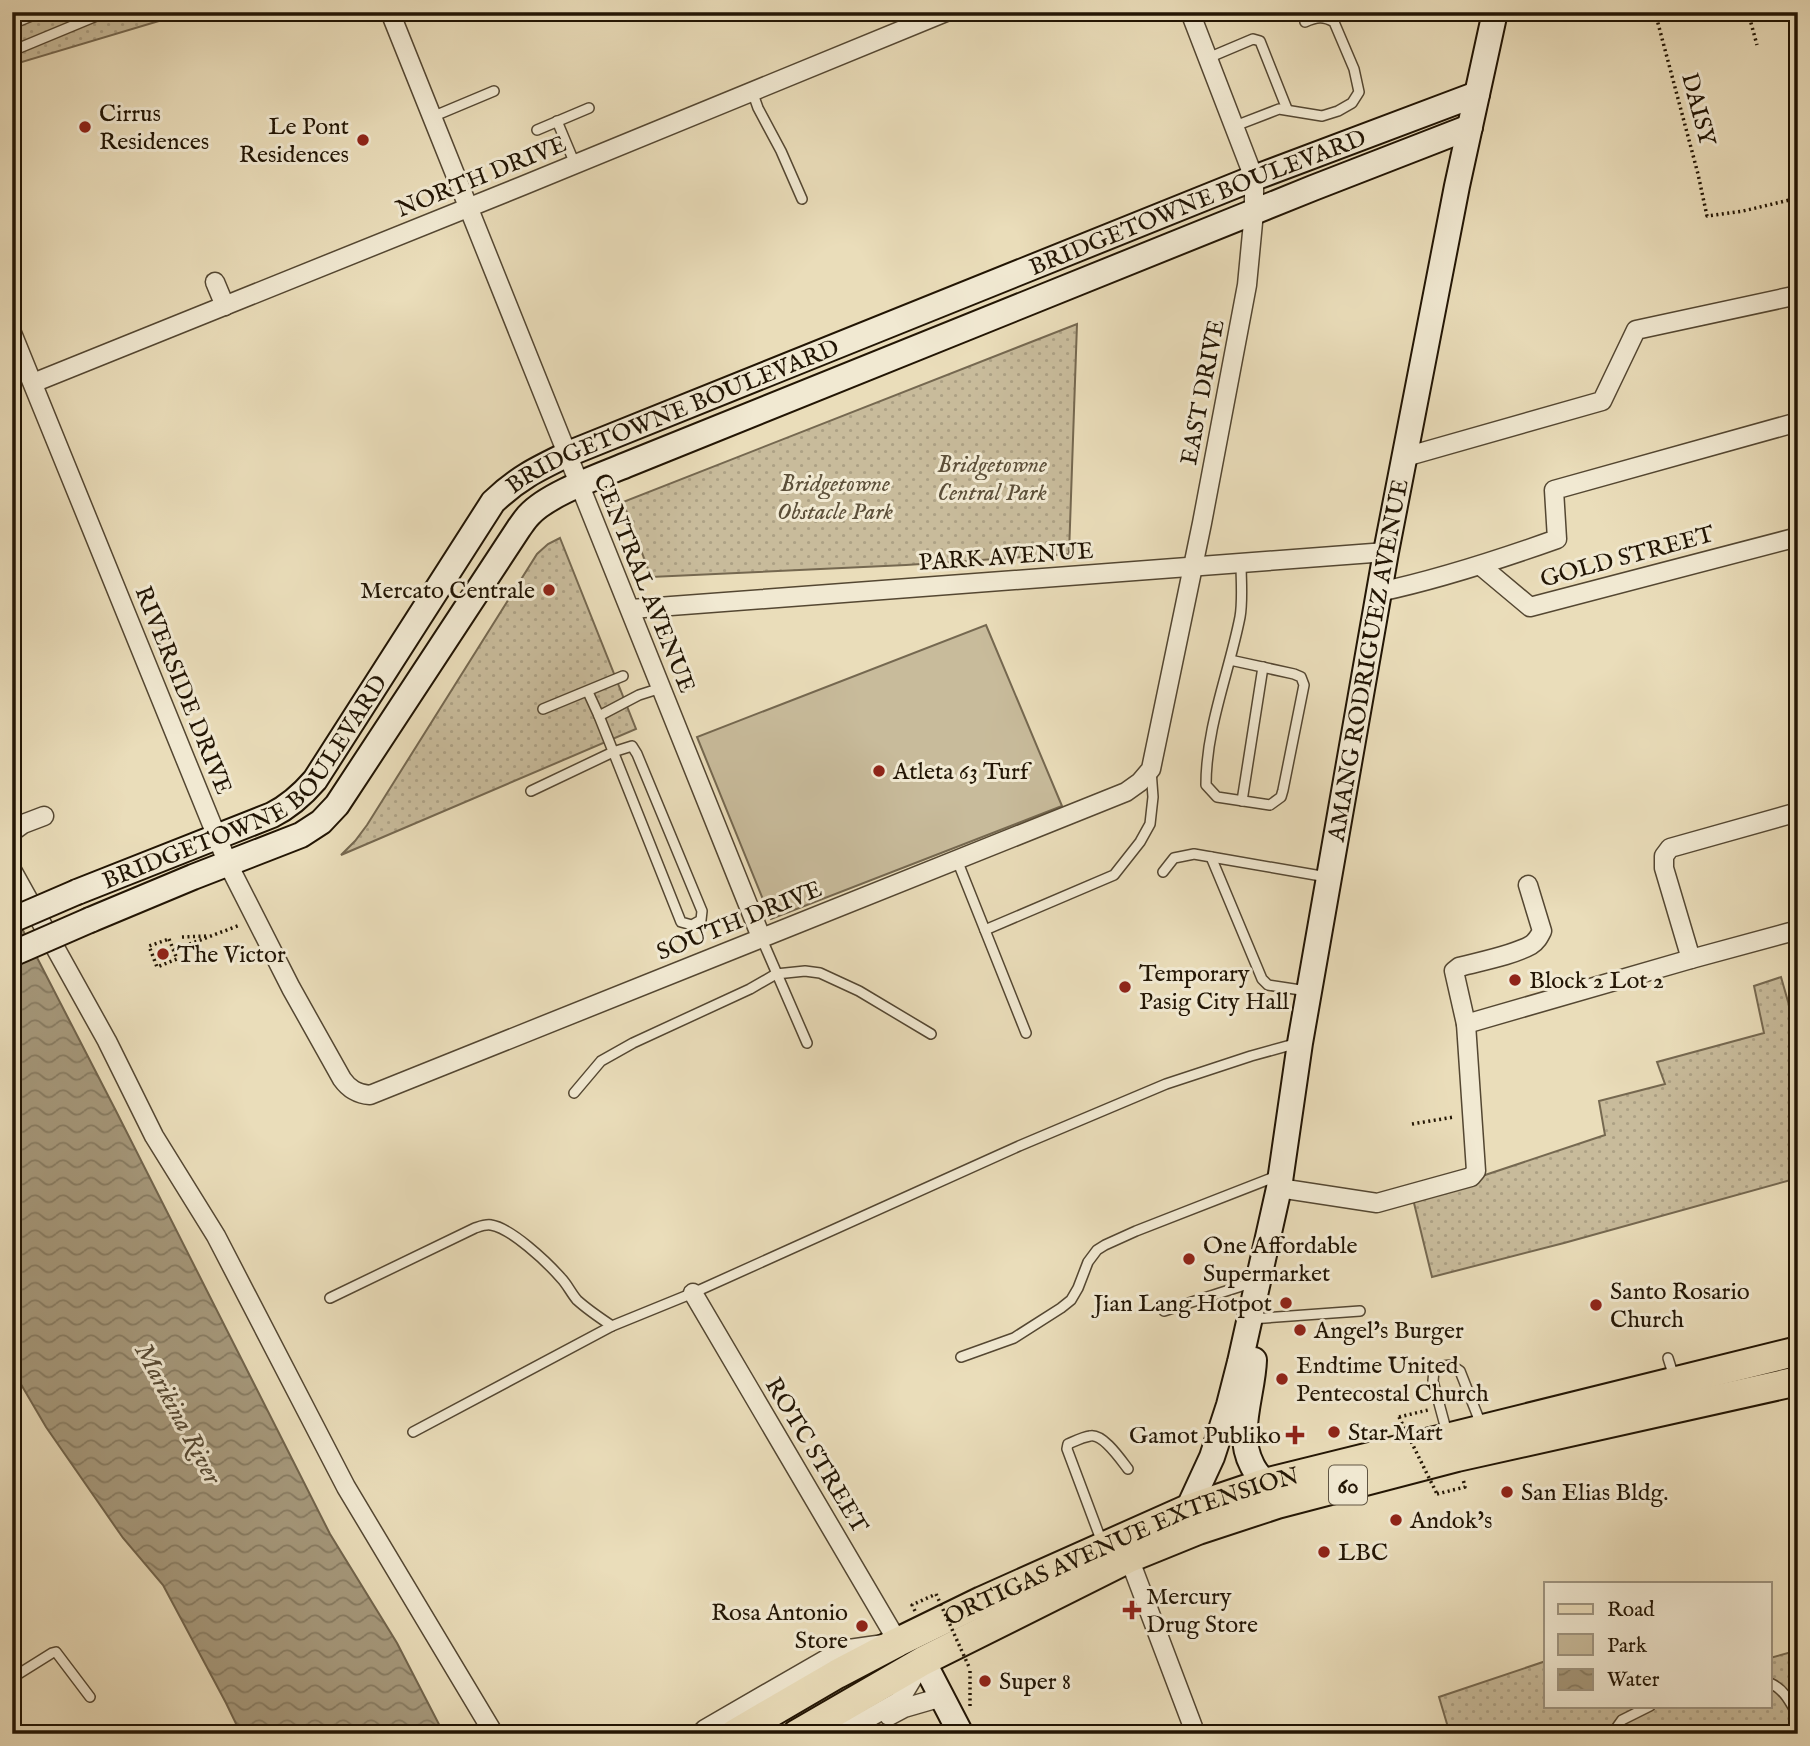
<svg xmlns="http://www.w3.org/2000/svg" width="1810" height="1746" font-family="'IM FELL English',serif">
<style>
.green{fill:url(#green-dots);stroke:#756850;stroke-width:2}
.pitch{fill:#c8bb9b;stroke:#756850;stroke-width:2}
.water{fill:url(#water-waves);stroke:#71644c;stroke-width:2}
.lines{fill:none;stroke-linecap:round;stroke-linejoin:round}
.lane-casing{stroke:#544732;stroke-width:12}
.street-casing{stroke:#544732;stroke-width:21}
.secondary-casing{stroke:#221504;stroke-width:28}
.primary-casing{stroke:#221504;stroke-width:32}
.path{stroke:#221504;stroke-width:3.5;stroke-dasharray:2 3.5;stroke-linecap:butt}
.lane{stroke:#f1e9d2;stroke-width:9}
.street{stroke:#f1e9d2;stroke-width:18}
.secondary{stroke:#f1e9d2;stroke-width:24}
.primary{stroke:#eaddba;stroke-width:28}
.secondary-bridge-casing{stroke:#221504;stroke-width:28;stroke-linecap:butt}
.path-bridge{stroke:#221504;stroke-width:3.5;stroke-dasharray:2 3.5;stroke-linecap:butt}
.secondary-bridge{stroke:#f1e9d2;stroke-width:24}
.poi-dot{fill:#8f2418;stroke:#f1e9d2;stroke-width:2.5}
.labels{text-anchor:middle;stroke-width:6;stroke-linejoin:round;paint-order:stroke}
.shield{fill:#f1e9d2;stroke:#605542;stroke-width:2}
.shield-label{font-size:23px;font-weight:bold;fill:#221504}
.street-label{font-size:24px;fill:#221504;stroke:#f1e9d2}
.poi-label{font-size:24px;fill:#221504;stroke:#f1e9d2;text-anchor:start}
.park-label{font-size:24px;font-style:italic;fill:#5c4f39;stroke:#f1e9d2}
.water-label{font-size:26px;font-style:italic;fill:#574a34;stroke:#f1e9d2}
</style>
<defs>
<pattern id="green-dots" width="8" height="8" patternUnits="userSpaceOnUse" patternTransform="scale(1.75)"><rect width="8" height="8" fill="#c8bb9b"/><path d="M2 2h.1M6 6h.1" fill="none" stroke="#aca084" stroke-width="1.8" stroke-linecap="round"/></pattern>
<pattern id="water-waves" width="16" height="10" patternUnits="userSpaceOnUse" patternTransform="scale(1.75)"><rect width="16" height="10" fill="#a6997c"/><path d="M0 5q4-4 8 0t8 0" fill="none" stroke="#877c63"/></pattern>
</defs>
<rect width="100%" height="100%" fill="#eaddba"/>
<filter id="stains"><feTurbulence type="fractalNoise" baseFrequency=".00286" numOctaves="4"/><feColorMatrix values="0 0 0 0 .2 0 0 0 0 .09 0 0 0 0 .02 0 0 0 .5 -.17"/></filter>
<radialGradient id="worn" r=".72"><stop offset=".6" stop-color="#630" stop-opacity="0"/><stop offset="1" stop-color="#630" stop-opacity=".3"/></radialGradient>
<g class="green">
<polygon points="12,12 189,12 12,65"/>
<polygon points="1077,324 1069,554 906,565 651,577 623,502"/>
<polygon points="560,538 636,729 341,855 355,841 367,825 537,554 548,544"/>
<polygon points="1781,977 1795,1026 1798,1048 1798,1178 1564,1243 1432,1277 1413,1199 1605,1135 1599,1101 1665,1084 1657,1062 1764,1033 1754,986"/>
<polygon points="1795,1651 1798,1707 1793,1727 1798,1728 1798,1734 1450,1734 1439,1697 1546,1661 1546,1706 1770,1706 1770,1658"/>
</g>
<polygon class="pitch" points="986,625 1062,806 771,919 697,737"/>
<polygon class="water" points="12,909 116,1111 330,1534 397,1643 444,1734 241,1734 226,1703 163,1585 123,1538 46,1427 12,1369"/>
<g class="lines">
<defs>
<g id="lane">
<polyline points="12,24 41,12"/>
<polyline points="12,51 106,12"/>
<polyline points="1208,58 1253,39 1260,41 1287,109"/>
<polyline points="752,91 758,108 781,151 802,199"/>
<polyline points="432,117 494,91"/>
<polyline points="557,121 575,164"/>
<path d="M1235,126L1279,109L1322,116L1338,111L1352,103L1359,92L1354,69L1334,22C1323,16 1317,17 1305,22"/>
<polyline points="537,130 589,108"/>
<path d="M1230,660L1294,674L1301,677L1304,685L1283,790L1281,797L1270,805L1217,797L1206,785C1206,727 1229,673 1240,617C1243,600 1241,580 1241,563"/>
<polyline points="588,692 599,716"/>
<polyline points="543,709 623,676"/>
<polyline points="531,791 613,752 632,746 637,754 702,911 701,920 692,925 681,922 599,716 639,695 661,688"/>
<polyline points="1242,801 1263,667"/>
<polyline points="1211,857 1262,979 1268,985 1307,991"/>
<polyline points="957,860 1026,1033"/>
<polyline points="1163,872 1174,858 1194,854 1327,877"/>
<polyline points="985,930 1114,875 1140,842 1150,824 1153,797 1151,770"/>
<polyline points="761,937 807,1043"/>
<polyline points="574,1093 601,1061 633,1043 750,989 776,974 805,971 820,973 859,991 931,1034"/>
<path d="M330,1298L475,1228C481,1226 486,1224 491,1225C511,1228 547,1262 561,1278C567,1284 571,1293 577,1300C588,1310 600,1318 612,1326"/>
<polyline points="1164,1311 1254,1282"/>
<polyline points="1251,1319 1360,1311"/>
<polyline points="961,1357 1014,1338 1061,1308 1071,1300 1078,1288 1088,1262 1097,1250 1105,1245 1136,1231 1277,1176"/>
<polyline points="1668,1358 1674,1377"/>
<polyline points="413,1432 612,1326 693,1293 1019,1146 1166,1084 1251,1056 1298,1043"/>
<polyline points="1447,1433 1433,1381 1434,1370 1442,1366 1451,1365 1460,1371 1482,1427"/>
<path d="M1103,1545L1067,1449L1068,1444C1075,1441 1083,1437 1090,1436C1103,1433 1121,1460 1128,1469"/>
<polyline points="12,1678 52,1653 56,1652 90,1697"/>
<path d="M1770,1683C1785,1690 1790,1702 1798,1716"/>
<polyline points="1612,1734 1622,1720 1650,1706"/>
</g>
<g id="street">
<polyline points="390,12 761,937"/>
<polyline points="215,282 225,306"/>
<path d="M12,333L228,864L291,988L342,1079C349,1089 357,1094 370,1095L1126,792L1140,782L1151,769L1202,523L1247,285L1254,212V178L1190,12"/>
<polyline points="33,383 522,186 946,12"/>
<polyline points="1405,457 1602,401 1636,330 1798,295"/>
<polyline points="1481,566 1530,607 1798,537"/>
<path d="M1379,592C1440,579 1498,560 1557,539L1554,490L1798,422"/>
<polyline points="631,609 1386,552"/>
<polyline points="12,832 23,824 44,816"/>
<polyline points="12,870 107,1041 154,1136 216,1236 346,1487 494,1734"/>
<polyline points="1691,959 1664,868 1664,856 1670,848 1798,812"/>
<polyline points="1466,1024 1691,959 1798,930"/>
<path d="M1279,1188L1377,1203L1471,1177L1476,1171L1466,1024L1454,971L1459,967C1481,961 1511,956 1531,945C1537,941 1539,937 1542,931L1528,885"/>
<polyline points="693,1293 898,1642 842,1650 705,1729 700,1734"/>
<polyline points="1129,1558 1193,1727"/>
<polyline points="889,1716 904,1708 942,1697"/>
<polyline points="840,1734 899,1701 920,1666"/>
</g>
<g id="secondary">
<path id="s1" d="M77,892L272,815C290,806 302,795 315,780L493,502C518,478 537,469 568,454L1254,178L1477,94"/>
<path d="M90,920L193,877L301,835L321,822L337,805L519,528C522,524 525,519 529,515C548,494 600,476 626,465L1313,188L1470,127"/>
<path d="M1254,1360C1253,1394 1235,1433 1252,1465C1255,1472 1261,1478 1265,1483"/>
<path id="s2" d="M1188,1509L1212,1457L1229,1405L1240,1362L1279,1188L1300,1043L1386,552L1457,186L1495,12"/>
<polyline points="923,1661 961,1734"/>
</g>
<g id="primary">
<path id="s3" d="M734,1734L837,1674L898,1642L982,1601L1188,1509L1265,1483L1798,1351"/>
<polyline points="797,1734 923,1661 1129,1558 1198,1530 1277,1504 1457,1457 1798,1381"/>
</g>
</defs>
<use href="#lane" class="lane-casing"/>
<use href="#street" class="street-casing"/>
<use href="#secondary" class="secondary-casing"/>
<use href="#primary" class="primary-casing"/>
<g class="path">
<polyline points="1655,12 1698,174 1707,216 1743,211 1798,198"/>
<polyline points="1697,12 1699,18"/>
<polyline points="1748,12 1757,45"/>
<polyline points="1793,12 1798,33"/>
<polyline points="182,937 208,936"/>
<polygon points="169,939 177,959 157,967 149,946"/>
<polyline points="174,950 240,925"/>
<polyline points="1412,1124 1454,1117"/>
<polyline points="1399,1417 1428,1410"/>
<polyline points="1437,1494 1465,1487 1463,1479"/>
<polyline points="915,1611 912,1605 936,1594"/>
<polyline points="970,1706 970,1669"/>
</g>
<use href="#lane" class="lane"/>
<use href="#street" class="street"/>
<use href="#secondary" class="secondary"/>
<use href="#primary" class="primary"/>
<defs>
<g id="secondary-bridge">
<polyline points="12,920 77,892"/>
<polyline points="12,954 90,920"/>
</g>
</defs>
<use href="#secondary-bridge" class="secondary-bridge-casing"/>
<g class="path-bridge">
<polyline points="1399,1417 1437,1494"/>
<polyline points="936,1594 970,1669"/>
</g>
<use href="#secondary-bridge" class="secondary-bridge"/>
</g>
<g class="poi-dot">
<circle cx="85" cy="127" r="7"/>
<circle cx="363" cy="140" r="7"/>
<circle cx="549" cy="590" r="7"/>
<circle cx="879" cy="771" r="7"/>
<circle cx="163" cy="954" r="7"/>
<circle cx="1515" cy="980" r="7"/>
<circle cx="1125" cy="987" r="7"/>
<circle cx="1189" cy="1259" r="7"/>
<circle cx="1286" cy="1303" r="7"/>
<circle cx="1596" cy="1305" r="7"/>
<circle cx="1300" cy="1330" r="7"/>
<circle cx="1282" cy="1379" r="7"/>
<circle cx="1334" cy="1432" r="7"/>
<path d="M1291.5 1424.5h7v7h7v7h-7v7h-7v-7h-7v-7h7z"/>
<circle cx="1507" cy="1492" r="7"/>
<circle cx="1396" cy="1520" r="7"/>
<circle cx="1324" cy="1552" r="7"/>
<path d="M1128.5 1599.5h7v7h7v7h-7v7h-7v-7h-7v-7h7z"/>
<circle cx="862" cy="1626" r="7"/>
<circle cx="985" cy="1681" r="7"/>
</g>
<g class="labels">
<rect class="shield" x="1329" y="1465.5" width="38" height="39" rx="5"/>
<g class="shield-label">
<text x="1348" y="1493">60</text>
</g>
<g class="street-label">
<text transform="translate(1699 109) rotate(75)" y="8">DAISY</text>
<text transform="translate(481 176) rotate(-22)" y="8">NORTH DRIVE</text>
<text dy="8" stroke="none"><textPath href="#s1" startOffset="1363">BRIDGETOWNE BOULEVARD</textPath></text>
<text transform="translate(1202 392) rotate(-79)" y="8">EAST DRIVE</text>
<text dy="8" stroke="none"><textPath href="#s1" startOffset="796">BRIDGETOWNE BOULEVARD</textPath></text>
<text transform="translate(1006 556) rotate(-4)" y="8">PARK AVENUE</text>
<text transform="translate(1627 556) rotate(-15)" y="8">GOLD STREET</text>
<text transform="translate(645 583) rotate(68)" y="8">CENTRAL AVENUE</text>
<text dy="8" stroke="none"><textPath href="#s2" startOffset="870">AMANG RODRIGUEZ AVENUE</textPath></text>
<text transform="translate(184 690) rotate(68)" y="8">RIVERSIDE DRIVE</text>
<text dy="8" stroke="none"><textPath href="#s1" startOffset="208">BRIDGETOWNE BOULEVARD</textPath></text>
<text transform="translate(739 920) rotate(-22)" y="8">SOUTH DRIVE</text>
<text transform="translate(817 1455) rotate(59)" y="8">ROTC STREET</text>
<text dy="8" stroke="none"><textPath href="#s3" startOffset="432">ORTIGAS AVENUE EXTENSION</textPath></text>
</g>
<g class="poi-label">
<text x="99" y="121">Cirrus<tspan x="99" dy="28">Residences</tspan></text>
<text x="349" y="134" text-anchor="end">Le Pont<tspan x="349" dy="28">Residences</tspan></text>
<text x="535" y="598" text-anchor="end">Mercato Centrale</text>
<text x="893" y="779">Atleta 63 Turf</text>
<text x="177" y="962">The Victor</text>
<text x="1139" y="981">Temporary<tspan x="1139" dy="28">Pasig City Hall</tspan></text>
<text x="1529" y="988">Block 2 Lot 2</text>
<text x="1203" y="1253">One Affordable<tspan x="1203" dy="28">Supermarket</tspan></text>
<text x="1610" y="1299">Santo Rosario<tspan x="1610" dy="28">Church</tspan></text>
<text x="1272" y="1311" text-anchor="end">Jian Lang Hotpot</text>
<text x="1314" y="1338">Angel's Burger</text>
<text x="1296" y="1373">Endtime United<tspan x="1296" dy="28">Pentecostal Church</tspan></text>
<text x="1348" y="1440">Star Mart</text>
<text x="1281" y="1443" text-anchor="end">Gamot Publiko</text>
<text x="1521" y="1500">San Elias Bldg.</text>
<text x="1410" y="1528">Andok's</text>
<text x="1338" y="1560">LBC</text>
<text x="1146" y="1604">Mercury<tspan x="1146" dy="28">Drug Store</tspan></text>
<text x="848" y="1620" text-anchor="end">Rosa Antonio<tspan x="848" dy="28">Store</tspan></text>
<text x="999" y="1689">Super 8</text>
</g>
<g class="park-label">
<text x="992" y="472">Bridgetowne<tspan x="992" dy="28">Central Park</tspan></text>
<text x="835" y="491">Bridgetowne<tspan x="835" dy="28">Obstacle Park</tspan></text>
</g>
<g class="water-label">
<text transform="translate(179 1413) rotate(62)" y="9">Marikina River</text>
</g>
</g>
<rect width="1810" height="1746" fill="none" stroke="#eaddba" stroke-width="42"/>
<rect x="14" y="14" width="1782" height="1718" fill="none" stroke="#221504" stroke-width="3.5"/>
<rect x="21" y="21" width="1768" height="1704" fill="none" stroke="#221504" stroke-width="2"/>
<rect x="1544" y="1582" width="228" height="126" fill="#f1e9d2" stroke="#9e9480" stroke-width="2"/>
<rect x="1558" y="1604" width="35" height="10" fill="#eaddba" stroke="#9e9480" stroke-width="2"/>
<text x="1607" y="1616" font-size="21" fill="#221504">Road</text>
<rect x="1558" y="1634" width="35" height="21" fill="#c8bb9b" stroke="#9e9480" stroke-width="2"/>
<text x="1607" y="1652" font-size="21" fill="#221504">Park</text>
<rect x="1558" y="1669" width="35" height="21" fill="url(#water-waves)" stroke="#9e9480" stroke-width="2"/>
<text x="1607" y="1686" font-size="21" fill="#221504">Water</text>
<rect width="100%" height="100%" filter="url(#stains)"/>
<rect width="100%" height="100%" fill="url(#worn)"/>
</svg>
